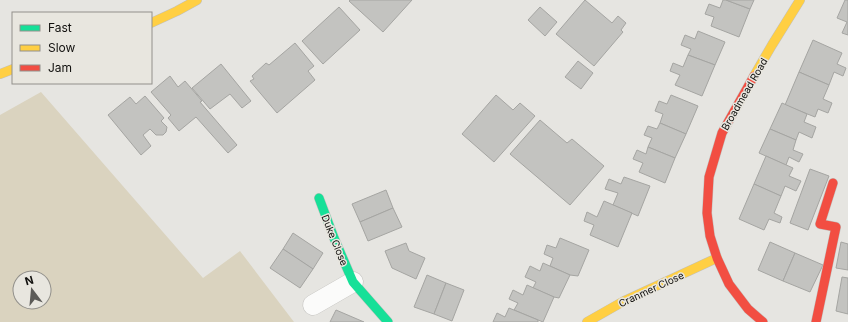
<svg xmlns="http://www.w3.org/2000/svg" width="848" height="322" font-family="Inter,sans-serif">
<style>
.green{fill:#dad3bf;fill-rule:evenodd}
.building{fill:#c3c3c0;stroke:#a5a5a2}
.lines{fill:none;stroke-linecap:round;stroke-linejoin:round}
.street-casing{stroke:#c1c0bd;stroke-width:21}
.fast-casing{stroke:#c1c0bd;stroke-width:10}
.slow-casing{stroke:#c1c0bd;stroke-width:10}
.jam-casing{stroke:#c1c0bd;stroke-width:10}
.street{stroke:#fbfbfa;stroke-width:20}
.fast{stroke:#16e098;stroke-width:9}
.slow{stroke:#ffcf43;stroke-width:9}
.jam{stroke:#f24e42;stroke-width:9}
.labels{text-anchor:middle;stroke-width:3;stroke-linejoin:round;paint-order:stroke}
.street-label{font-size:10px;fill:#11100e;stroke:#e8e6df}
</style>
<rect width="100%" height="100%" fill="#e6e5e1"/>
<path class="green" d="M41,92L203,278L240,251L294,322H0V115ZM20,278H44V302H20Z"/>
<g class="building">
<polygon points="350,0 412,0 383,32 349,1"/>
<polygon points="585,0 612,23 618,16 626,23 621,30 623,32 594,66 556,34"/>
<polygon points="723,0 726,0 750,9 739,37 711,26 714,17 705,14 709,4 720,8"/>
<polygon points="726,0 754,0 750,9"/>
<polygon points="845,0 848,0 848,35 842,33 847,22 837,18"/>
<polygon points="339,7 360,30 323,64 302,41"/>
<polygon points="540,7 557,22 545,36 528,20"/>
<polygon points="698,31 725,42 715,65 688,55 691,49 681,45 685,35 695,39"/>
<polygon points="813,40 842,53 837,64 846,68 843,76 834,72 829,85 799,72"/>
<polygon points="295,43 314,66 308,71 315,80 277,113 250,81 254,79 252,76 266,63 269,65"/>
<polygon points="688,55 715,65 702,96 675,85 680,75 670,71 673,63 683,67"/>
<polygon points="578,61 593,73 581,89 565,77"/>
<polygon points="221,64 251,101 242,108 230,94 210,109 192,88"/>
<polygon points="799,72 829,85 823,99 832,103 828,113 818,109 815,117 785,105"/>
<polygon points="170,76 178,87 185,81 202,101 200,102 237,145 228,153 196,117 179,131 168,118 171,115 151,92"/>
<polygon points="496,95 513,110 520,103 535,116 494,162 462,134"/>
<polygon points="671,95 698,106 686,134 660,123 663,114 655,111 659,101 667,104"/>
<polygon points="145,96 164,118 161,121 167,127 166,132 163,135 156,135 150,129 143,135 151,146 141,155 108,115 130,97 136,104"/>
<polygon points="782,103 807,114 804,122 816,127 812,138 799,132 796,140 770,129"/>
<polygon points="540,120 567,143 572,139 604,166 570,205 510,154"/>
<polygon points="660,123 686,134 675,158 648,147 652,138 644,135 648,126 657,129"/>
<polygon points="770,129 796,140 793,150 803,154 799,162 789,157 786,165 759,153"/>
<polygon points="648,147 675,158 665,183 639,172 643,163 633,159 637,150 646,154"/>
<polygon points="766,156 793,168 789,176 801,181 796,191 785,186 781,196 754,184"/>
<polygon points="810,169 829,176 808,230 790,223"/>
<polygon points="624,177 650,186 638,216 613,205 618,193 605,189 609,179 621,184"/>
<polygon points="754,184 781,196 774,213 782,217 780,223 769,219 764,230 739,219"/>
<polygon points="386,190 393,208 360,222 352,204"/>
<polygon points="604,201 632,213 618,247 590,235 594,225 584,221 587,212 597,217"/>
<polygon points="393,208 402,227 368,241 360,222"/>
<polygon points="293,233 323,253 313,269 283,249"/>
<polygon points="560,238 589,250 578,276 570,275 550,266 553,258 544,254 547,245 556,248"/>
<polygon points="770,242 795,253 783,281 758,270"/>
<polygon points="841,242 848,244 848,270 836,268"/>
<polygon points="406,243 409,251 425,258 416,279 392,268 385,251"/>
<polygon points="283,249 313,269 300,288 270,268"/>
<polygon points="795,253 823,265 810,292 783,281"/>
<polygon points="543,263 570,275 559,298 554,297 533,288 536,282 525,277 530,266 540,271"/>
<polygon points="427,275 446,283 434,314 414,307"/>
<polygon points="842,277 848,278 848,314 836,311"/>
<polygon points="446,283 464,290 452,321 434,314"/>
<polygon points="527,285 554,297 543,322 514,310 518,303 509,299 513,290 523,295"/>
<polygon points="509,308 538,320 538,322 493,322 497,313 505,317"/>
<polygon points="336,310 364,322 330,322"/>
</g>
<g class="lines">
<defs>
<polyline id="street" points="313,305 353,282"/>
<polyline id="fast" points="319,198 334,238 353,282 388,322"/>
<g id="slow">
<polyline points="151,23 177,11 197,0"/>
<polyline points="0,74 13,69"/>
<polyline points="754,76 772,45 800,0"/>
<polyline points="587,322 624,301 717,258"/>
</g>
<g id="jam">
<polyline points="754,76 722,133 709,177 707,213 710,236 717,258 729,284 748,309 763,322"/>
<polyline points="816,322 836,227 820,224 833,183"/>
</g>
</defs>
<use href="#street" class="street-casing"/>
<use href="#fast" class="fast-casing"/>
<use href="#slow" class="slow-casing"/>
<use href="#jam" class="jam-casing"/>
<use href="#street" class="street"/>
<use href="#fast" class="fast"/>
<use href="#slow" class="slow"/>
<use href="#jam" class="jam"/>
</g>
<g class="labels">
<g class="street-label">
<text transform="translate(744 94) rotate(-60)" y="4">Broadmead Road</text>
<text transform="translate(335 240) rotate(68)" y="4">Duke Close</text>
<text transform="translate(651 289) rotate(-25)" y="4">Cranmer Close</text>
</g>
</g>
<rect x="12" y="12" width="140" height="72" fill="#e8e6df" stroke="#92908b"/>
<rect x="20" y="25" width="20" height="6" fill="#16e098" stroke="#92908b"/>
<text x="48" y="32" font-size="12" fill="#11100e">Fast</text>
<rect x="20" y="45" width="20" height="6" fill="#ffcf43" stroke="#92908b"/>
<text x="48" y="52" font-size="12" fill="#11100e">Slow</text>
<rect x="20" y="65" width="20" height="6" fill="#f24e42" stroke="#92908b"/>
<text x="48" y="72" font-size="12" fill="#11100e">Jam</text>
<g transform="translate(32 290) rotate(344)"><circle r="19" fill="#e8e6df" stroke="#92908b"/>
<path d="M0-3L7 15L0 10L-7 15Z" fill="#5c5b58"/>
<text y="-6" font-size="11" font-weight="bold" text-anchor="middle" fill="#11100e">N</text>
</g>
</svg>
